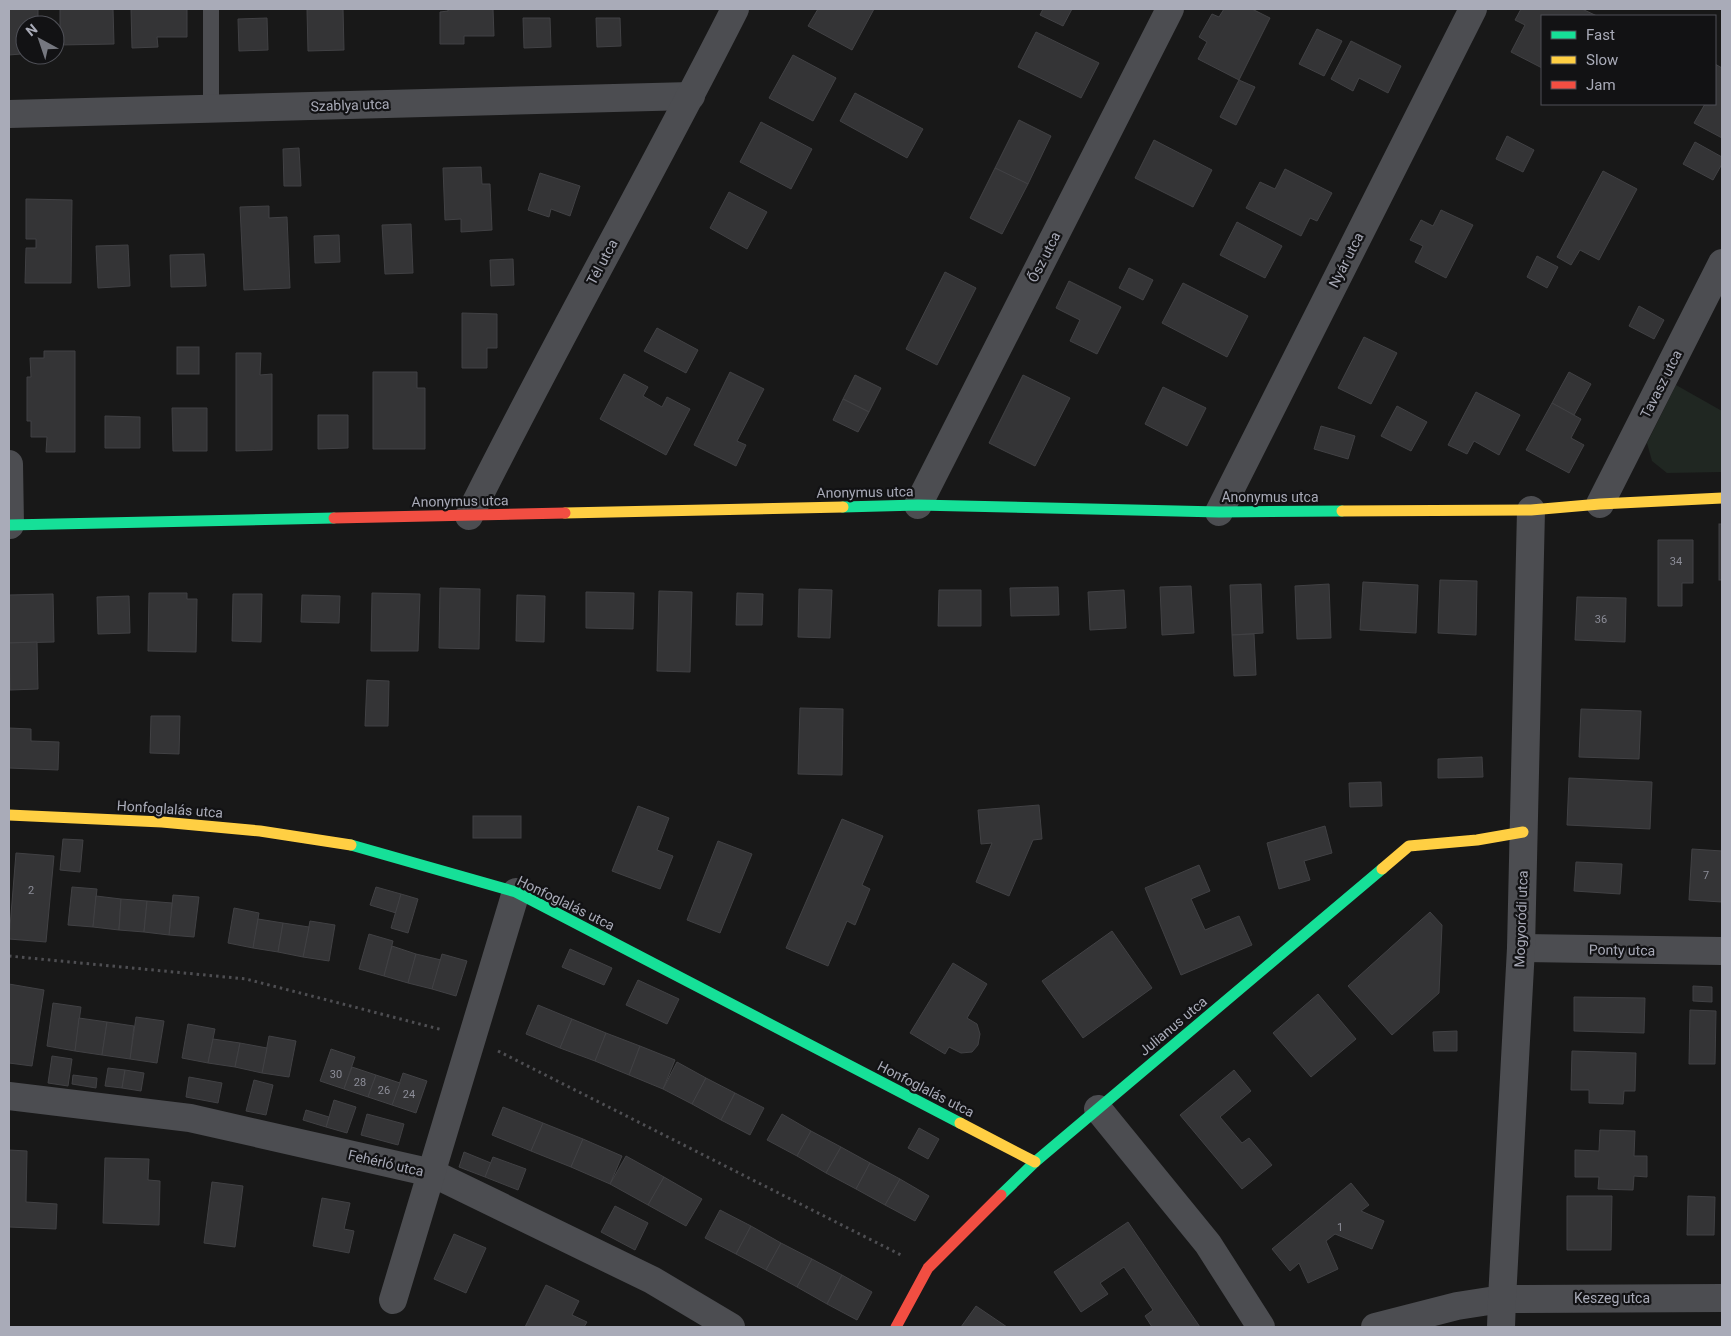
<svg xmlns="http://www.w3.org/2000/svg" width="1731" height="1336" font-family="Roboto,sans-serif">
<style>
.green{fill:#202722}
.building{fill:#343436;stroke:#414144}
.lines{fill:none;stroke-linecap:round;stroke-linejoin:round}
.path{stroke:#4e4e52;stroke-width:3;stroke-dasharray:2.5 4;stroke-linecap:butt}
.lane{stroke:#4c4d51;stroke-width:16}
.street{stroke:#4c4d51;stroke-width:28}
.fast{stroke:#16e098;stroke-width:11}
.slow{stroke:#ffcf43;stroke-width:11}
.jam{stroke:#f24e42;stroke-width:11}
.labels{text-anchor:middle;stroke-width:4.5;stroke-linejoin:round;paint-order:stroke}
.number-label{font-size:11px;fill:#8c8d98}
.street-label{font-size:14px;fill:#a9abb8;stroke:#121214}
</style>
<rect width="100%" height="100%" fill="#181818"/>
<polygon class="green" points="1676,385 1722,411 1722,472 1667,473 1652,461 1647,443"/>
<g class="building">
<polygon points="9,9 38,9 38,25 25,25 25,45 21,45 21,54 9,55"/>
<polygon points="60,9 113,9 114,44 60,45"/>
<polygon points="131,9 187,9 187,37 157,37 158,47 132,48"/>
<polygon points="307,9 343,9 344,50 308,51"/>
<polygon points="448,9 493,9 494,36 464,36 464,44 440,44 440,12 448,11"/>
<polygon points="818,9 874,9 852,50 808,26"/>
<polygon points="1043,9 1072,9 1063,26 1040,15"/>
<polygon points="1224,9 1252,9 1270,18 1239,80 1198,59 1207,42 1199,37 1212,14 1219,17"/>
<polygon points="1521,9 1582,9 1597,16 1542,16 1542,68 1511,52 1525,25 1515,20"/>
<polygon points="267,18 268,50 239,51 238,19"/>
<polygon points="523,18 550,18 551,47 524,48"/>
<polygon points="596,18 620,18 621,46 597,47"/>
<polygon points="1317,29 1342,41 1324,76 1299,64"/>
<polygon points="1036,32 1099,63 1081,98 1018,67"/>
<polygon points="1351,41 1401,66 1388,93 1359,78 1353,91 1331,79"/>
<polygon points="793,55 836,78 813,121 769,98"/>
<polygon points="1715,64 1722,68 1722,138 1694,123 1705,104 1715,104"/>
<polygon points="1239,80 1255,87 1236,125 1220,117"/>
<polygon points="855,93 923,129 907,158 840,121"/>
<polygon points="1019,120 1051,136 1028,184 995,168"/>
<polygon points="761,122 812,149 791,189 740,162"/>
<polygon points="1507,136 1534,150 1523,172 1496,159"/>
<polygon points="1154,140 1212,170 1193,207 1135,178"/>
<polygon points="1695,142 1722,157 1722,164 1713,180 1683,164"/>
<polygon points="299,148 301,186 284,186 283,149"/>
<polygon points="481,167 482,184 490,184 492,230 461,232 461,219 445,220 443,168"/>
<polygon points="995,168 1028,184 1002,234 970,218"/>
<polygon points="1285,169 1332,193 1317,221 1310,218 1301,236 1246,208 1260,182 1275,189"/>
<polygon points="1603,171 1637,189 1599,260 1580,250 1571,265 1557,257"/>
<polygon points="540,173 580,186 570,216 551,209 549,217 528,210"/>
<polygon points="729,192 767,212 747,249 710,228"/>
<polygon points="26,199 72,200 71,283 25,283 26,248 36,248 36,239 26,239"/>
<polygon points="269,206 269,218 287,217 290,288 244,290 240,207"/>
<polygon points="1441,210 1473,225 1446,278 1415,262 1423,246 1410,240 1421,220 1433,226"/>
<polygon points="1237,222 1282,246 1265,278 1220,255"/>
<polygon points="411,224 413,273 385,274 382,225"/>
<polygon points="339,235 340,262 315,263 314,236"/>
<polygon points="128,245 130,286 98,288 96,246"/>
<polygon points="204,254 206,286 171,287 170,255"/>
<polygon points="1537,256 1558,267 1547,288 1527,277"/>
<polygon points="513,259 514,285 491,286 490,260"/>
<polygon points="1129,268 1153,280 1143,300 1119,288"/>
<polygon points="945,272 976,288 937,365 906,349"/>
<polygon points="1069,281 1121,307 1097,354 1070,341 1080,320 1056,308"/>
<polygon points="1183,283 1248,316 1227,357 1162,323"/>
<polygon points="1639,306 1664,320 1654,339 1629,326"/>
<polygon points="462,313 497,314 497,348 487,348 487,368 462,368"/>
<polygon points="657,328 698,350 686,373 644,351"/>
<polygon points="1364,337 1397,353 1371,404 1338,388"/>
<rect x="177" y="347" width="22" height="27"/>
<polygon points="44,351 75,351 75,452 46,452 47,437 31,437 31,421 27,421 27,377 31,377 30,358 44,358"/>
<polygon points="236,353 261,353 260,375 272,374 272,450 236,451"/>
<polygon points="373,372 417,372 417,388 425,388 425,449 373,449"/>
<polygon points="730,372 764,389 737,441 746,445 736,466 694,445"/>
<polygon points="1569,372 1591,384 1574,415 1552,403"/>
<polygon points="624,374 648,387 643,396 662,407 667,397 690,409 666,455 600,419"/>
<polygon points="855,375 881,388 869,412 843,399"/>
<polygon points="1023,375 1070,398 1035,466 989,443"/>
<polygon points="1163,387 1206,408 1187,446 1145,424"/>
<polygon points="1476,392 1520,415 1499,455 1474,441 1467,454 1448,445"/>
<polygon points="843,399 869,412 858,432 833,420"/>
<polygon points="1552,403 1581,419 1571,438 1584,445 1569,473 1526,450"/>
<polygon points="1397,406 1427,422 1411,451 1381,436"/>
<polygon points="172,408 207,408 207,451 173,451"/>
<polygon points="318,415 348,415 348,448 318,449"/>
<polygon points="105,416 140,417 140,448 105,448"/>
<polygon points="1321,426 1355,436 1348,459 1314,449"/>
<rect x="1719" y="524" width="3" height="56"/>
<polygon points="1658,540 1693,540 1693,583 1682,583 1682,606 1658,606"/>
<polygon points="1440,580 1477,581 1476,635 1438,633"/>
<polygon points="1363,582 1418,585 1416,633 1360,630"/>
<polygon points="1261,584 1263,633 1232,635 1230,585"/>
<polygon points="1329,584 1331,638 1297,639 1295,586"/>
<polygon points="1191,586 1194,633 1162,635 1160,587"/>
<polygon points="1058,587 1059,615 1011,616 1010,588"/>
<polygon points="440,588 480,589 479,649 439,648"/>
<polygon points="799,589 832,590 830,638 798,637"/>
<polygon points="939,590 981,590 981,626 938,626"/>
<polygon points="1124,590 1126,628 1090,630 1088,592"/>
<polygon points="659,591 692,592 690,672 657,671"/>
<polygon points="586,592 634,593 633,629 586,628"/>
<polygon points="149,593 187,593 187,599 197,599 196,652 148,651"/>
<polygon points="372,593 420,594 418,651 371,651"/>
<polygon points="737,593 763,594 762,625 736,625"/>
<polygon points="53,594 54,642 9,643 9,595"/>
<polygon points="233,594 262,594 261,642 232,641"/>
<polygon points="302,595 340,596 339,623 301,622"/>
<polygon points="517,595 545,596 544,642 516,641"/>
<polygon points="129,596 130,633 98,634 97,597"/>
<polygon points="1577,597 1626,598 1625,642 1575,640"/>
<polygon points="1254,634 1256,675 1234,676 1232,635"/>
<polygon points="37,642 38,689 10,690 9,643"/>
<polygon points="367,680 389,681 388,726 365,726"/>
<polygon points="800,708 843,709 842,775 798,774"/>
<polygon points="1581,709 1641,711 1639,759 1579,757"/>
<polygon points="151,716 180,716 179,754 150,753"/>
<polygon points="9,728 31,729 31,741 59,742 58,770 9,768"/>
<polygon points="1482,757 1483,777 1438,778 1438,759"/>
<polygon points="1569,778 1652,782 1650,829 1567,825"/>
<polygon points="1381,782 1382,806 1350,807 1349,783"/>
<polygon points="1039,805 1042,839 1033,840 1009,896 976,882 992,843 981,844 978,810"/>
<polygon points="638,806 669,818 657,850 673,856 660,889 612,871"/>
<rect x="473" y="816" width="48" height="22"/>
<polygon points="842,819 883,836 862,885 870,889 855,925 847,921 828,966 786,948"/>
<polygon points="1325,826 1332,853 1304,861 1310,880 1279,889 1267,843"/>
<polygon points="63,839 83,840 80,872 60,870"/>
<polygon points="718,841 752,854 720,933 687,920"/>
<polygon points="1692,849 1722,851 1722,902 1689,900"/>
<polygon points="16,853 54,856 46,942 9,939"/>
<polygon points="1576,862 1622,864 1620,894 1574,891"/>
<polygon points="1199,865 1210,891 1191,899 1205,930 1239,916 1252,945 1181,975 1145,888"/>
<polygon points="72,887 97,889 93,927 68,925"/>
<polygon points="376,887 401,894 396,913 370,905"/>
<polygon points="401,894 418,899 408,933 391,928"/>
<polygon points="173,895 199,897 194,937 169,935"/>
<polygon points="96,896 121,899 119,930 93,927"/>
<polygon points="121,899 147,901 144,932 119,930"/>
<polygon points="147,901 172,903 169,935 144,932"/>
<polygon points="234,908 259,913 253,948 228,943"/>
<polygon points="1430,912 1442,925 1439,993 1392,1035 1348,986"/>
<polygon points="258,919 283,923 278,952 253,948"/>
<polygon points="310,921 335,925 329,961 303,957"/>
<polygon points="283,923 309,927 303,957 278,952"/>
<polygon points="1112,931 1152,988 1083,1038 1042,981"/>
<polygon points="369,934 393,941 384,976 359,969"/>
<polygon points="392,946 416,954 408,983 384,976"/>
<polygon points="570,949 612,968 604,985 562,967"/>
<polygon points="416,954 441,960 432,989 408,983"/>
<polygon points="442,954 467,961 456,996 432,989"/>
<polygon points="953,963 987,984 967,1018 977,1024 980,1034 978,1045 972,1052 961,1053 949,1047 945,1054 910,1033"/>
<polygon points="638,980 679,999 667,1024 626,1005"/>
<polygon points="9,984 44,990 32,1066 9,1063"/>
<polygon points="1693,986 1712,987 1712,1002 1693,1001"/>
<polygon points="1318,994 1356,1039 1311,1077 1273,1033"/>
<polygon points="1574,997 1645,998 1644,1033 1574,1031"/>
<polygon points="53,1003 81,1007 75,1051 47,1046"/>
<polygon points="538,1005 572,1019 560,1048 526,1034"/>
<polygon points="1690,1010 1716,1011 1715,1064 1689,1064"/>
<polygon points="136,1017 164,1021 157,1063 130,1059"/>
<polygon points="79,1018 107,1022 102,1055 75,1051"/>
<polygon points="572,1019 606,1033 595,1061 560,1048"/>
<polygon points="107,1022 134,1026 130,1059 102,1055"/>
<polygon points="188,1024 215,1029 208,1063 182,1058"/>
<polygon points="1457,1031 1457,1051 1434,1051 1433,1032"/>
<polygon points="606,1033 640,1046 629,1075 595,1061"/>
<polygon points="269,1036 296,1041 289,1077 262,1073"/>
<polygon points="213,1039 240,1043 235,1067 208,1063"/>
<polygon points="240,1043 267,1048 262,1073 235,1067"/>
<polygon points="640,1046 675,1060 663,1089 629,1075"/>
<polygon points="331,1049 355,1057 344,1089 320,1081"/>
<polygon points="1572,1051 1636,1053 1635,1091 1624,1091 1623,1104 1589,1103 1589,1090 1571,1090"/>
<polygon points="52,1056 72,1059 68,1086 48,1083"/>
<polygon points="677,1062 706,1078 692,1104 663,1089"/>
<polygon points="352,1067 376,1075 368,1097 344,1089"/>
<polygon points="108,1068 125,1070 122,1088 105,1086"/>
<polygon points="125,1070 144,1073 141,1091 122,1088"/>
<polygon points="1234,1070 1251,1091 1220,1117 1242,1143 1249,1138 1272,1165 1242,1189 1180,1115"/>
<polygon points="403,1073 427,1081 416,1113 392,1105"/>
<polygon points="73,1075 97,1078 96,1088 72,1084"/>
<polygon points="376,1075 400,1083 392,1105 368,1097"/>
<polygon points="189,1077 222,1083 218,1103 186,1097"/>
<polygon points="706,1078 735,1093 721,1120 692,1104"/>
<polygon points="254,1080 273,1085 266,1115 246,1111"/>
<polygon points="735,1093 764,1108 750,1135 721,1120"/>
<polygon points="334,1100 356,1107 347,1133 326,1127"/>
<polygon points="503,1107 543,1123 531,1151 492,1135"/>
<polygon points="306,1110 329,1117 326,1127 303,1120"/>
<polygon points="367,1114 404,1124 398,1145 361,1135"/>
<polygon points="782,1114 811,1131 797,1156 767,1140"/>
<polygon points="543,1123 583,1139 571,1167 531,1151"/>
<polygon points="919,1128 939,1139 928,1159 908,1148"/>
<polygon points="1600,1130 1635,1131 1634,1156 1647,1156 1647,1177 1634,1176 1633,1190 1598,1189 1599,1177 1575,1177 1575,1150 1599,1151"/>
<polygon points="811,1131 841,1147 826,1173 797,1156"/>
<polygon points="583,1139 622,1156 610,1184 571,1167"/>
<polygon points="841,1147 870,1163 856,1189 826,1173"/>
<polygon points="9,1150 27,1151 26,1202 57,1204 56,1229 9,1227"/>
<polygon points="464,1152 491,1163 485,1177 459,1167"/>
<polygon points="626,1156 664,1177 648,1205 610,1184"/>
<polygon points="493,1157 526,1169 518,1190 485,1177"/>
<polygon points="105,1158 149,1159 148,1180 160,1181 159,1225 103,1223"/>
<polygon points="870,1163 900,1179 885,1205 856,1189"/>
<polygon points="664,1177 702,1199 686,1226 648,1205"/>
<polygon points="900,1179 929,1196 915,1221 885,1205"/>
<polygon points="212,1182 243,1186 235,1247 204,1243"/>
<polygon points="1351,1183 1369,1205 1361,1211 1384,1221 1372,1249 1335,1234 1326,1241 1338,1269 1308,1283 1299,1263 1290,1271 1272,1249"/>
<polygon points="1567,1196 1612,1196 1611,1250 1567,1250"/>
<polygon points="1688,1196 1715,1197 1714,1235 1687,1235"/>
<polygon points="322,1198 350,1203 344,1229 354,1231 349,1253 313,1246"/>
<polygon points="615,1206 648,1223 635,1250 601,1232"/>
<polygon points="720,1210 751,1226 736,1254 705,1238"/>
<polygon points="1128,1222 1200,1327 1152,1327 1145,1316 1153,1310 1124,1267 1100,1283 1108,1294 1081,1312 1054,1272"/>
<polygon points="751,1226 781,1243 766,1270 736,1254"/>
<polygon points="454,1234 486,1248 466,1293 434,1279"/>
<polygon points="781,1243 812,1259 797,1287 766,1270"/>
<polygon points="812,1259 842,1275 827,1304 797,1287"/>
<polygon points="842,1275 872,1292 857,1320 827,1304"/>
<polygon points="546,1285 579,1301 572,1315 587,1322 584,1327 525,1327"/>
<polygon points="976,1306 1007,1327 961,1327"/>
</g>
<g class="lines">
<g class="path">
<polyline points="9,956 246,979 443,1030"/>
<polyline points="498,1051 903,1256"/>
</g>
<polyline class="lane" points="211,9 211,109"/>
<g class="street">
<polyline points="9,114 691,96"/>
<polyline points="9,464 10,525"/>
<polyline points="1600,504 1722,263"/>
<polyline points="918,505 1170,9"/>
<polyline points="1219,512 1473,9"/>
<path d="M469,516C554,345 649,179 735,9"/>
<polyline points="1521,948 1722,951"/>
<polyline points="9,1096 190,1118 432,1173 652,1280 731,1327"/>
<polyline points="1098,1109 1208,1244 1261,1327"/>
<polyline points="393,1300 516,892"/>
<polyline points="1375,1327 1457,1306 1502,1299 1722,1298"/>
<polyline points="1501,1327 1502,1299 1521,948 1531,510"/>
</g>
<g class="fast">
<polyline points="843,507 918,505 1219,512 1342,511"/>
<polyline points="9,525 334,518"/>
<polyline points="351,845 516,892 960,1123"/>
<polyline points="1001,1195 1035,1162 1382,869"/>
</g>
<g class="slow">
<polyline points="1342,511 1531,510 1600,504 1722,498"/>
<polyline points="565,513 843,507"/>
<polyline points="9,815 162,822 260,831 351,845"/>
<polyline points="1382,869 1409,846 1477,840 1523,832"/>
<polyline points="960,1123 1035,1162"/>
</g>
<g class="jam">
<polyline points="334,518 565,513"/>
<polyline points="896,1327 928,1268 1001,1195"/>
</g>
</g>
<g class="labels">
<g class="number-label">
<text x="1676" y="565">34</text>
<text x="1601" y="623">36</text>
<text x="1706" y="879">7</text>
<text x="31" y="894">2</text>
<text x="336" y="1078">30</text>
<text x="360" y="1086">28</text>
<text x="384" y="1094">26</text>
<text x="409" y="1098">24</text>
<text x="1340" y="1231">1</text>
</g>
<g class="street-label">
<text transform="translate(350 105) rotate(-2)" y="5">Szablya utca</text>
<text transform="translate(1044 257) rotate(-63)" y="5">Ősz utca</text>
<text transform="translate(1346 260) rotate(-63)" y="5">Nyár utca</text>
<text transform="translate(602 262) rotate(-62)" y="5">Tél utca</text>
<text transform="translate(1661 384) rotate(-63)" y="5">Tavasz utca</text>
<text transform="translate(865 492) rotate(-1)" y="5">Anonymus utca</text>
<text x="1270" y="502">Anonymus utca</text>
<text transform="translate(460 501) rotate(-1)" y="5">Anonymus utca</text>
<text transform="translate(170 809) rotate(4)" y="5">Honfoglalás utca</text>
<text transform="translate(566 903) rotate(26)" y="5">Honfoglalás utca</text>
<text transform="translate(1521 919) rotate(-88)" y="5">Mogyoródi utca</text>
<text transform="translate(1622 950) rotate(1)" y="5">Ponty utca</text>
<text transform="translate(1173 1026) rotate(-40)" y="5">Julianus utca</text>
<text transform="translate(926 1089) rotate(27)" y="5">Honfoglalás utca</text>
<text transform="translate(386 1163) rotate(13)" y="5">Fehérló utca</text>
<text x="1612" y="1303">Keszeg utca</text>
</g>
</g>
<rect width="1731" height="1336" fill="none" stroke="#a9abb8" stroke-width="20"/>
<rect x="1541" y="15" width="175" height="90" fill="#121214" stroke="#4e4f56"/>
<rect x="1551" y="31" width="25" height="8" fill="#16e098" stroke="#4e4f56"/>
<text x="1586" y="40" font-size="15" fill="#a9abb8">Fast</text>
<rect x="1551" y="56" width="25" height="8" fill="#ffcf43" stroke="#4e4f56"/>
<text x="1586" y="65" font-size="15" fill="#a9abb8">Slow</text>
<rect x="1551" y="81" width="25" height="8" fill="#f24e42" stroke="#4e4f56"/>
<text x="1586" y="90" font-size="15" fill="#a9abb8">Jam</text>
<g transform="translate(40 40) rotate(320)"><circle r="24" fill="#121214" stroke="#4e4f56"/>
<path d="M0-4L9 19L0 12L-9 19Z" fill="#767880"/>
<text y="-8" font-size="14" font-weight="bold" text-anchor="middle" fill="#a9abb8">N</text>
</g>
</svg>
